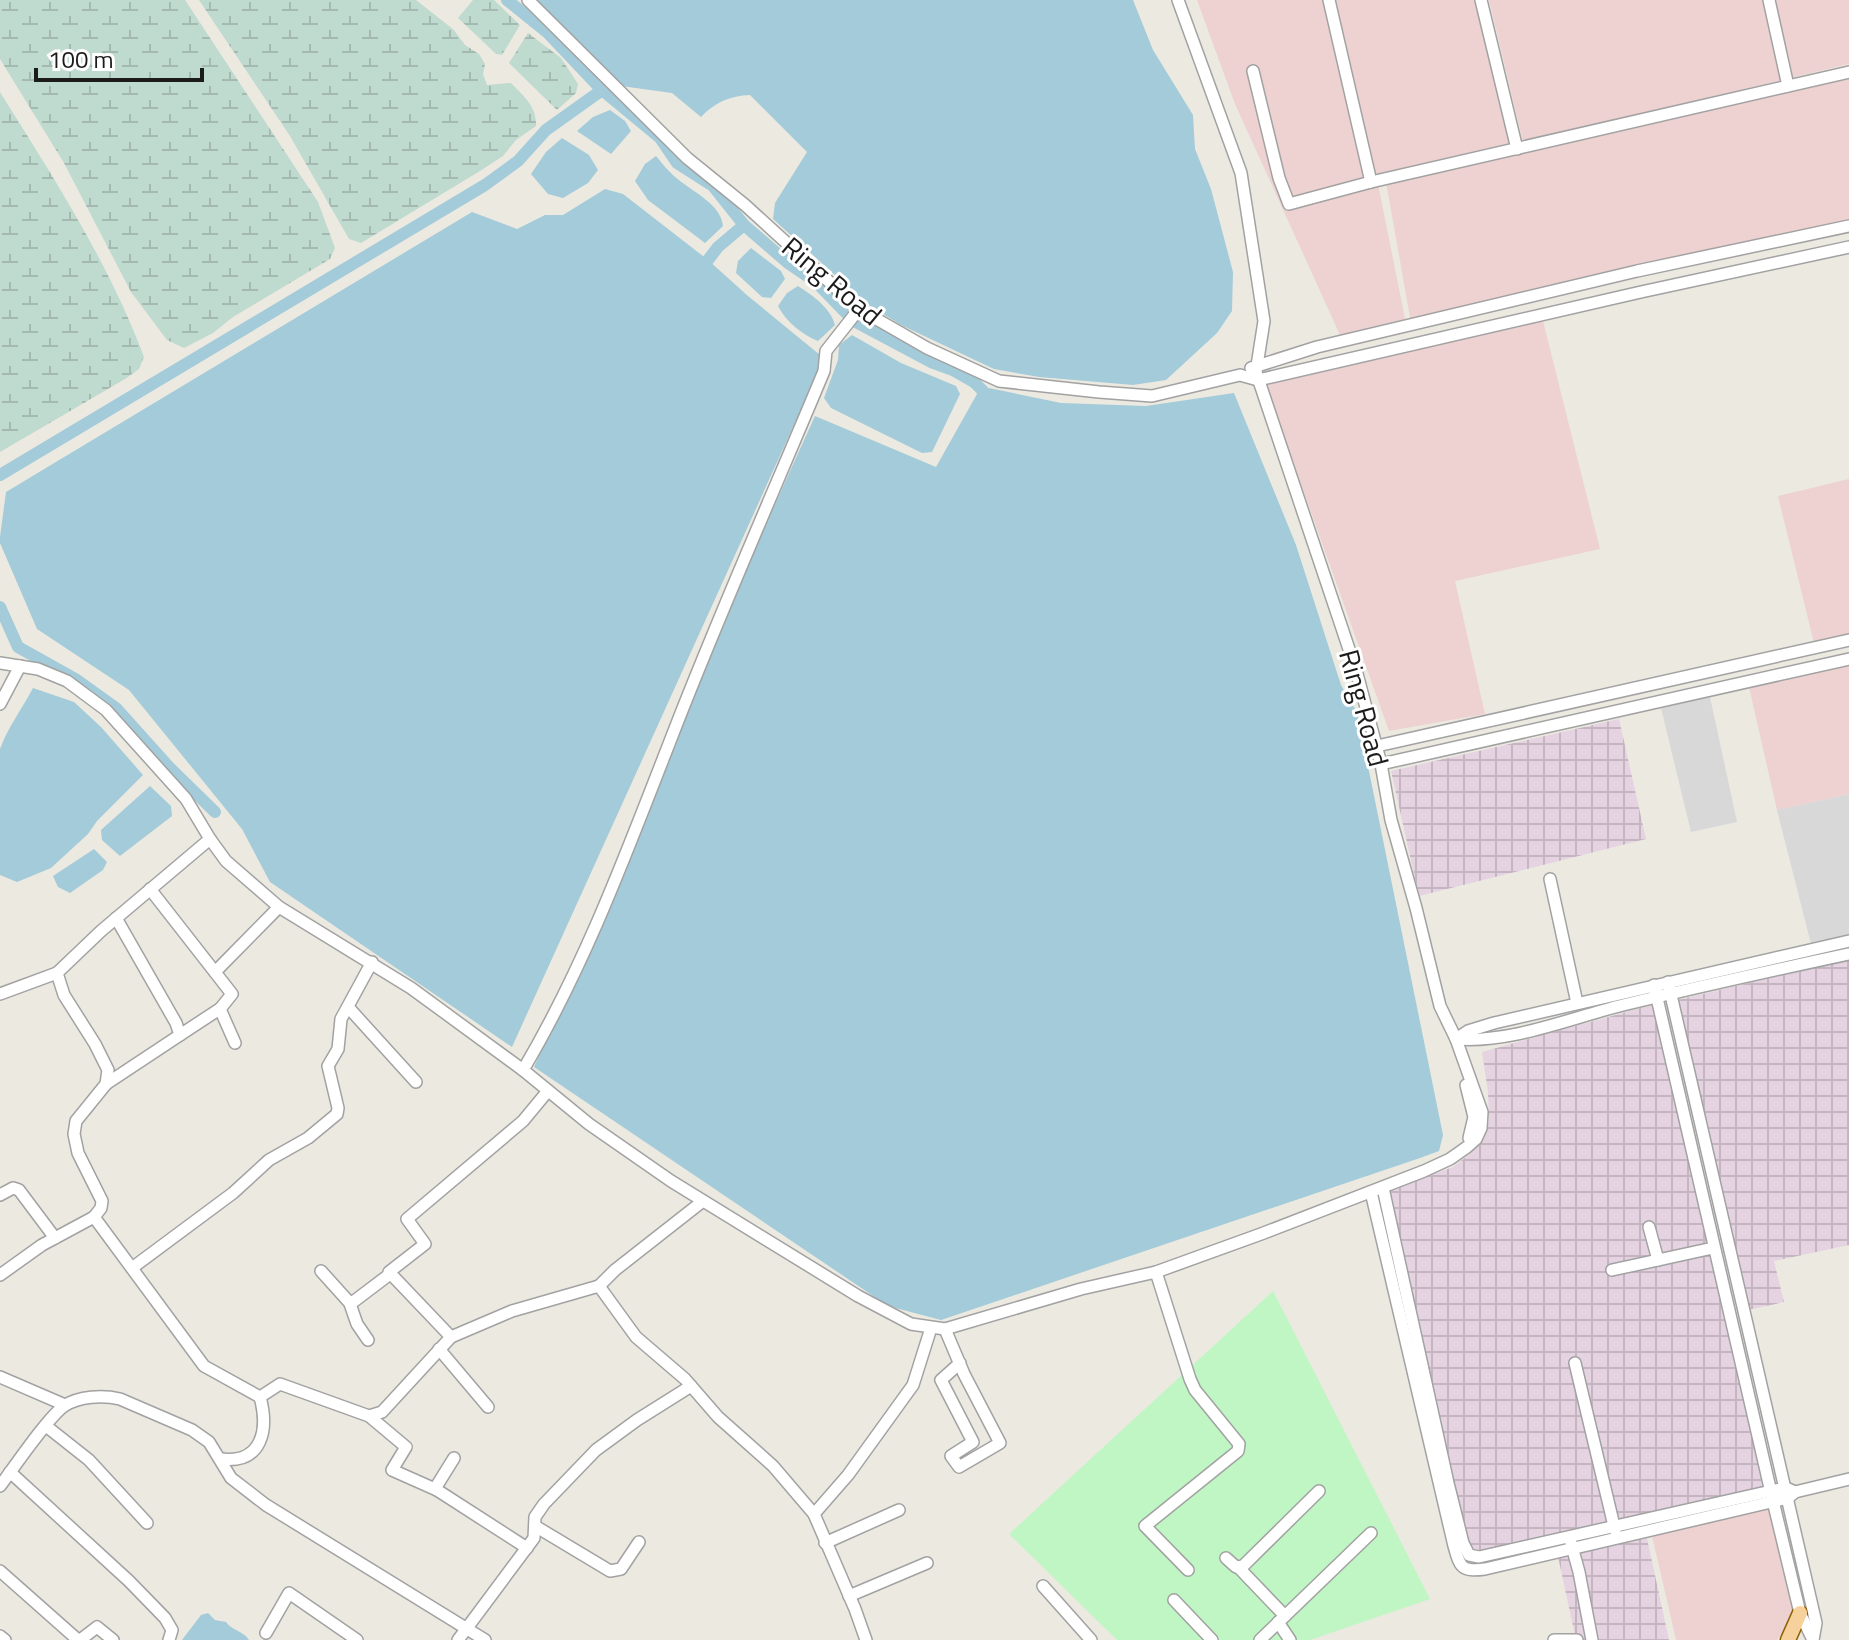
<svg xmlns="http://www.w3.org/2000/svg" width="1849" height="1640" font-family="'Titillium Web',sans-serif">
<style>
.residential{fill:#d9d8d8}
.commercial{fill:#edd2d1}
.industrial{fill:url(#industrial-grid)}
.wetland{fill:url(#wetland-marsh)}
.park{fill:#bff6c4}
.water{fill:#a3cbd9}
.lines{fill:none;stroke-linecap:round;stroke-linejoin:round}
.canal{stroke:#a3cbd9;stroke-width:12}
.minor-casing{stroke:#a2a2a2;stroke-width:14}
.major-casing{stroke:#8c6207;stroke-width:17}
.minor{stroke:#fff;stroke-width:11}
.major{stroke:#f7d19c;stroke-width:14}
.labels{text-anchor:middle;stroke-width:6;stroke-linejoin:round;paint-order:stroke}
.street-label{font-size:28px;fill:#1b1b1b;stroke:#fff}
</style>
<defs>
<pattern id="industrial-grid" width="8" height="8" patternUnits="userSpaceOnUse" patternTransform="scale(2)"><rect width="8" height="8" fill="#e5d3e2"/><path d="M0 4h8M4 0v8" fill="none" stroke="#c4b5c1"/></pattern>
<pattern id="wetland-marsh" width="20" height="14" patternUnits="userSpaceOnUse" patternTransform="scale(2)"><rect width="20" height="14" fill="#bfdace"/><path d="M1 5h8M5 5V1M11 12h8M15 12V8" fill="none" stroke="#a4bab0"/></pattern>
</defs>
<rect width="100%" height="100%" fill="#ece9e1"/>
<g class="residential">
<polygon points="1710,697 1737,822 1691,832 1661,708"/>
<polygon points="1849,794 1849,935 1811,944 1777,810"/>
</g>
<g class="commercial">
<polygon points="1197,0 1479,0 1510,143 1376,174 1405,319 1340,335 1235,104"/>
<polygon points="1489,0 1849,0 1849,64 1523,142"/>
<polygon points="1849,74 1849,224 1411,323 1386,182"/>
<polygon points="1543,321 1600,549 1455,581 1485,714 1389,731 1265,383"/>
<polygon points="1849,479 1849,635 1814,643 1778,496"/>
<polygon points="1849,664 1849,794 1777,810 1749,687"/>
<polygon points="1774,1499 1802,1605 1777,1640 1676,1640 1650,1527"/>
</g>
<g class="industrial">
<polygon points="1619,719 1646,839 1419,896 1391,771"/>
<polygon points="1849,959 1849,1245 1774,1261 1784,1302 1739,1312 1669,1002"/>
<polygon points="1662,1002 1774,1491 1468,1557 1383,1193 1453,1167 1471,1153 1484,1135 1489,1121 1488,1092 1482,1052"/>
<polygon points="1645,1529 1669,1640 1576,1640 1557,1552"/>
</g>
<g class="wetland">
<polygon points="0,0 185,0 318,202 335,248 330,259 233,317 213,333 184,348 167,340 131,292 64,163 0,59"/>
<path d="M199,0H416L454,30L465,45L479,54L485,64L483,74L487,85L511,83C523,96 537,106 536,126L516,140L503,156L480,171L361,243L349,239L290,136Z"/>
<polygon points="473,0 494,0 520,25 502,55 496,54 458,18"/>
<polygon points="528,33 561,58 578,84 576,93 557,110 509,63"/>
<path d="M0,92C53,177 109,263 144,357L139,369L125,379L0,452Z"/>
</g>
<polygon class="park" points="1273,1291 1430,1599 1310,1640 1117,1640 1009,1534"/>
<g class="water">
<path d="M532,0H1133L1153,50L1193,115L1195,149L1211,189L1233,272L1232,311L1217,333L1166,380L1133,385L1039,377L994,369L901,325L867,304L773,219L775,203L807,152L750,95C730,96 715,102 701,117L672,93L621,86Z"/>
<polygon points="610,110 625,121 631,131 611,154 577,131 593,117"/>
<polygon points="562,138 589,155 598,170 588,183 563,198 548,194 531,174 546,152"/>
<path d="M656,156C662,163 667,170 674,176C689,190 721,203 723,226L705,243L648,200L635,181L645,164Z"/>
<polygon points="605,189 623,194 708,260 748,296 820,355 817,374 512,1047 270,882 242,829 129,690 37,629 0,543 0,537 6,492 472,212 517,229 545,215 563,215"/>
<polygon points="751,248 781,271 785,279 771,298 762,297 736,273 738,261"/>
<path d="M798,286C813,296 830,307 835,325L818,341C803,335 786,322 778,306L787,293Z"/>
<polygon points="852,335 901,363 956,386 960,394 932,452 922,453 831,408 824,398 838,360 839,345"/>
<polygon points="989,388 1061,403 1146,406 1234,393 1296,545 1341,685 1357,712 1443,1135 1439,1151 1420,1158 941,1320 888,1306 534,1067 602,918 766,524 815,416 936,467 977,394"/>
<path d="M33,688L74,702L101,727L143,775L97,821L88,834L51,868L17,882L0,875V749C8,727 22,709 33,688Z"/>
<polygon points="150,786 171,806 172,816 120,856 102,840 101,830"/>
<polygon points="94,849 107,862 103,870 70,893 58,887 53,876"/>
<path d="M208,1613L215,1620L226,1622C232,1631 244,1631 249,1640H182L201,1615Z"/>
</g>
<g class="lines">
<g class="canal">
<polyline points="507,0 548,33 602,90 660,138 677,163 713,186 744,225 718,247 708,260"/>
<polyline points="744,225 788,263 816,282 854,321 931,362 953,370 974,382 983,391"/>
<polyline points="0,475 485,185 518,161 546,130 602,90"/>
<polyline points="0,607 18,647 77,680 116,708 169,767 215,812"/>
</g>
<defs>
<g id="minor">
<polyline points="528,0 687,158 745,205 859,309 927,348 999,381 1099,392 1152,396 1240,375 1258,380 1641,292 1849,247"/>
<polyline points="1329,0 1371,182"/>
<polyline points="1481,0 1517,149"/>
<polyline points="1769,0 1788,86"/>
<polyline points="1253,71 1279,178 1289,204 1371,182 1849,72"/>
<polyline points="1251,368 1317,347 1637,271 1849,226"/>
<polyline points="0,663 38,669 67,681 106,710 186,799 210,839 226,861 279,907 411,988 523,1070 589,1124 671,1181 858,1296 911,1324 945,1329 1081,1289 1156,1272 1261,1234 1424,1171 1450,1159 1467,1147 1476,1139 1481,1128 1482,1112 1456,1039 1440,1006 1416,908 1391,820 1381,764 1356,670 1256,372 1264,321 1241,173 1178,0"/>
<polyline points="0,704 20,666"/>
<polyline points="1377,746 1849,640"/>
<polyline points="1381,764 1849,659"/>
<polyline points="210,839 101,931 57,973 64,995 95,1044 108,1070 106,1084 76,1121 74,1134 78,1153 102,1201 101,1208 94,1217 204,1366 260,1397 280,1384 369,1416 382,1412 451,1337 389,1272 425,1244 407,1219 523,1121 547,1092"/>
<polyline points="1550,879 1577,1003"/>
<polyline points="150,889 232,994 220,1009 235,1043"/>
<polyline points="215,972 279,907"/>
<polyline points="1668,982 1816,1623 1813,1640"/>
<polyline points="1654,985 1773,1501 1800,1613 1813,1640"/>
<polyline points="0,994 57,973"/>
<polyline points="348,1007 416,1082"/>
<polyline points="180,1035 221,1008"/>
<polyline points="1456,1039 1468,1031 1494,1023 1849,941"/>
<path d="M1457,1039C1512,1043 1570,1018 1623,1005C1698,987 1774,970 1849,954"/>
<path d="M523,1070C586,964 629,846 674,731C721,610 774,491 824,371L826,351L859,309"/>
<polyline points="106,1084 180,1035 176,1023 116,918"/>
<polyline points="1466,1085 1474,1117 1469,1138"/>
<polyline points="1383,1188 1448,1483 1463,1543 1469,1555 1479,1557 1771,1491 1786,1488 1795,1492"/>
<path d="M1371,1192L1454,1546C1460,1567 1461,1572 1485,1569L1788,1498L1795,1492L1849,1479"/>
<polyline points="0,1195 13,1188 19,1190 55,1238"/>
<polyline points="703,1201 615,1270 599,1286 636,1337 685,1379 718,1417 773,1466 814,1514"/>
<polyline points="1649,1227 1658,1260"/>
<polyline points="132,1268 233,1193 269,1160 308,1138 337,1114 338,1108 328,1066 338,1049 341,1019 372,962"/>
<polyline points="1612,1270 1713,1248"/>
<polyline points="321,1271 348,1301 353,1302 390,1274"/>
<polyline points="1156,1272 1190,1379 1195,1390 1239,1444 1238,1451 1145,1526 1188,1570"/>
<polyline points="0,1275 42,1245 94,1217"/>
<polyline points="349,1301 357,1324 368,1340"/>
<polyline points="945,1329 964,1374 1000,1443 959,1467 951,1456 973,1442 941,1380 960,1363"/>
<polyline points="451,1337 512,1311 599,1286"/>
<polyline points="439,1349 488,1407"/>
<polyline points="1575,1363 1615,1530"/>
<polyline points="0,1377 65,1405"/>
<polyline points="369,1416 406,1447 392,1470 437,1490"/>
<polyline points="46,1426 89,1460 147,1523"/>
<polyline points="454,1458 436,1487 437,1490 527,1548"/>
<path d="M221,1459C262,1464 269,1430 260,1397"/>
<polyline points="10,1472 129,1581 165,1618 172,1630 169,1640"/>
<path d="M0,1486C13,1469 48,1417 64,1406C79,1396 103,1395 120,1399L192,1430L209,1442L231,1478L266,1505L485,1640"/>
<polyline points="535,1526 610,1571 621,1569 639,1542"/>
<polyline points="825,1543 899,1510"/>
<polyline points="1571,1543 1579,1572 1592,1640"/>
<polyline points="1226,1558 1236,1567 1243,1566 1319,1491"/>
<polyline points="1239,1568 1285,1616"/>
<polyline points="0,1571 78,1640"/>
<polyline points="1043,1586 1091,1640"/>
<polyline points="849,1596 927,1563"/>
<polyline points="1174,1600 1212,1640"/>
<polyline points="1278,1622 1290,1640"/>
<polyline points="266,1633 289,1593 357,1640"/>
<polyline points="0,1636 5,1640"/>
<polyline points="80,1640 97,1627 113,1640"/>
<polyline points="458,1640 534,1538 535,1517 544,1504 596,1450 637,1420 691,1386"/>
<polyline points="866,1640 855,1609 814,1514 848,1475 913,1385 931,1328"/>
<polyline points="1260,1640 1371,1533"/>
<polyline points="1554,1640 1577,1640"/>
</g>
<polyline id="major" points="1788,1640 1800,1613"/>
</defs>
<use href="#minor" class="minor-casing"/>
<use href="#major" class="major-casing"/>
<use href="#minor" class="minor"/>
<use href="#major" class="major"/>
</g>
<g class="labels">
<g class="street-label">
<text transform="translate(832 281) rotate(40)" y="10">Ring Road</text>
<text transform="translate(1364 708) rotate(75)" y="10">Ring Road</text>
</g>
</g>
<path d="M36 68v12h166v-12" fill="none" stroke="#1b1b1b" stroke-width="4"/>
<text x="48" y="68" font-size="24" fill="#1b1b1b" stroke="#ffffff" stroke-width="6" paint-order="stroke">100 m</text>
</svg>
